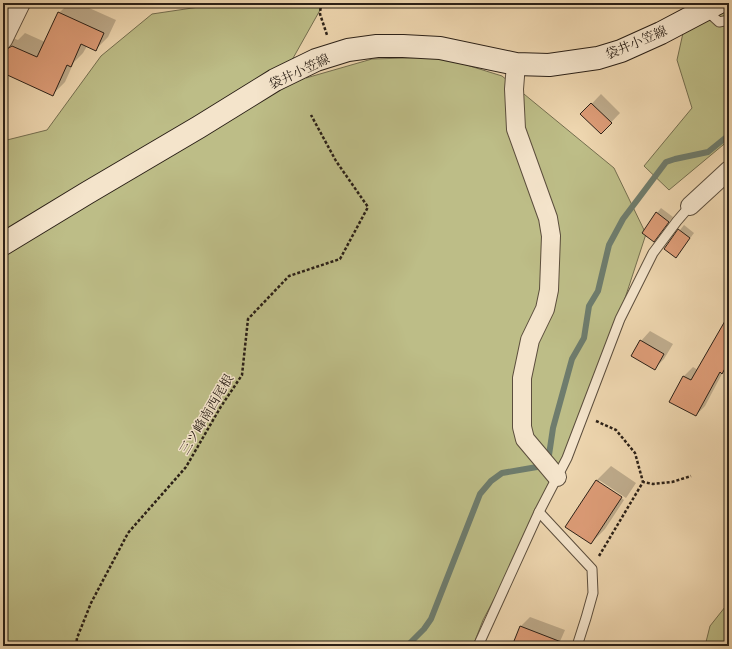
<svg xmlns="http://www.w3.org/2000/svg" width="732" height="649" font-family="'IM FELL French Canon','Noto Serif JP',serif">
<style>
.green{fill:#bdbd87;stroke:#746e4f}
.shadow{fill:#0003}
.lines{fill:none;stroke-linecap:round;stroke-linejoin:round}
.stream{stroke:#6e7c6d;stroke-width:6}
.building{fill:#dd9c77;stroke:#2b2017}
.service-casing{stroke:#5c4e3d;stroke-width:11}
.minor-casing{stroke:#5c4e3d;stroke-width:20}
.secondary-casing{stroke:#2b2017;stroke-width:24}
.path{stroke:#2b2017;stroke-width:2.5;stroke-dasharray:3 2;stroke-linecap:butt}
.service{stroke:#f4e4cb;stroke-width:9}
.minor{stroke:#f4e4cb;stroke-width:18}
.secondary{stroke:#f4e4cb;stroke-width:22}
.labels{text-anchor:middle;stroke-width:3;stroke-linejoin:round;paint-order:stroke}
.street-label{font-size:13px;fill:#2b2017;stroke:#f4e4cb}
</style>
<rect width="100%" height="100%" fill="#eed6af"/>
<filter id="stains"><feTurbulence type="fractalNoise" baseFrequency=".005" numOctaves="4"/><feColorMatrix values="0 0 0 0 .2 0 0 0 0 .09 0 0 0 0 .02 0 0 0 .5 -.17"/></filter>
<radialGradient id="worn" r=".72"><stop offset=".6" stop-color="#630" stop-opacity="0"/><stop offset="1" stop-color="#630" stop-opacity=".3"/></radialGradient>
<g class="green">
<polygon points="226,3 324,3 292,60 306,78 372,59 441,57 502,76 614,168 646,234 579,439 483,620 473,646 3,646 3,141 47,130 101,56 152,14"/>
<polygon points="729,5 729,140 669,190 644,166 692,108 677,60 683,33"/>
<polygon points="729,602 729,646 705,646 710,626"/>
</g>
<g class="shadow">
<polygon points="69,3 78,3 116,20 108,37 95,50 87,46 83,53 74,62 65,82 52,95 3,72 3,34 18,40 25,33 45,42 59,13"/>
<polygon points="601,94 620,113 601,133 582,114"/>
<polygon points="661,208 673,217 658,236 657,213"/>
<polygon points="684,225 694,233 680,252 676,257 665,249"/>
<polygon points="729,323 729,366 724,370 705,406 696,415 683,377 693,367 698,370"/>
<polygon points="650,331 673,344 664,359 655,368 641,341"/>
<polygon points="611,466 636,483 626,498 599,480 599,482 624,500 605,529 591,543 567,527 597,480"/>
<polygon points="530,617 565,630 558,646 513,645 521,626"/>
</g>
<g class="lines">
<polyline class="stream" points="407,646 424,629 431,619 480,494 491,481 502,473 537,467 549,455 553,428 572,359 584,338 589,306 598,291 609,245 623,219 666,162 675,159 708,152 729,135"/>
</g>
<g class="building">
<polygon points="58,12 104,33 96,51 81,44 71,67 67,65 53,96 3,73 3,58 7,49 12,46 37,57"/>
<polygon points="591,103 612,123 601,134 580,114"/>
<polygon points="656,212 669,222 654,242 642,233"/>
<polygon points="678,229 690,238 676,258 664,249"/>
<polygon points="729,314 729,361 722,374 720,372 696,416 669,402 683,376 691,380"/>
<polygon points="640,340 664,354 655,370 631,356"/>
<polygon points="596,480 622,497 591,544 565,527"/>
<polygon points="520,626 569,645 569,646 512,646"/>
</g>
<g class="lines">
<defs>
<g id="service">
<polyline points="706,10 719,22 729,20"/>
<polyline points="539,512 592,569 593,593 586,618 577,646"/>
<polyline points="478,646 539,512 567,458 620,319 653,253 677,221 690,206"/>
</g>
<g id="minor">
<polyline points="3,40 21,3"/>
<polyline points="516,64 514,89 516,129 548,218 551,236 549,290 545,309 530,340 522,378 522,427 525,439 557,477"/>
<polyline points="690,206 729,170"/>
</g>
<polyline id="secondary" points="3,244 87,193 199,127 275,80 316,60 348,50 377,46 403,46 440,48 516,64 549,65 598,58 621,51 661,33 718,3"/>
</defs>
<use href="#service" class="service-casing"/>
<use href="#minor" class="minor-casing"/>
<use href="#secondary" class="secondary-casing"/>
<g class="path">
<polyline points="321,3 320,14 327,35"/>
<polyline points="596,421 616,430 635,453 643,482"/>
<polyline points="599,556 643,482 653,484 672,482 691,476"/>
<polyline points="76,646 77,638 91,603 128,533 186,467 220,408 242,375 248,319 289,276 340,259 368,207 336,161 311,115"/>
</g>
<use href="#service" class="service"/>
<use href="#minor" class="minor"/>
<use href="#secondary" class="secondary"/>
</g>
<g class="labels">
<g class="street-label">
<text transform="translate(636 42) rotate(-23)" y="5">袋井小笠線</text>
<text transform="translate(299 71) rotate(-25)" y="5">袋井小笠線</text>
<text transform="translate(206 414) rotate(-59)" y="5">三ツ峰南西尾根</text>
</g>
</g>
<rect width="732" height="649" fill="none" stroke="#eed6af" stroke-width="16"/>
<rect x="4" y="4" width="724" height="641" fill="none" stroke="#2b2017" stroke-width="2"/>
<rect x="8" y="8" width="716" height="633" fill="none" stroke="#2b2017"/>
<rect width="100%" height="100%" filter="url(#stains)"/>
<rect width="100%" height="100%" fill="url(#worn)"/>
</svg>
